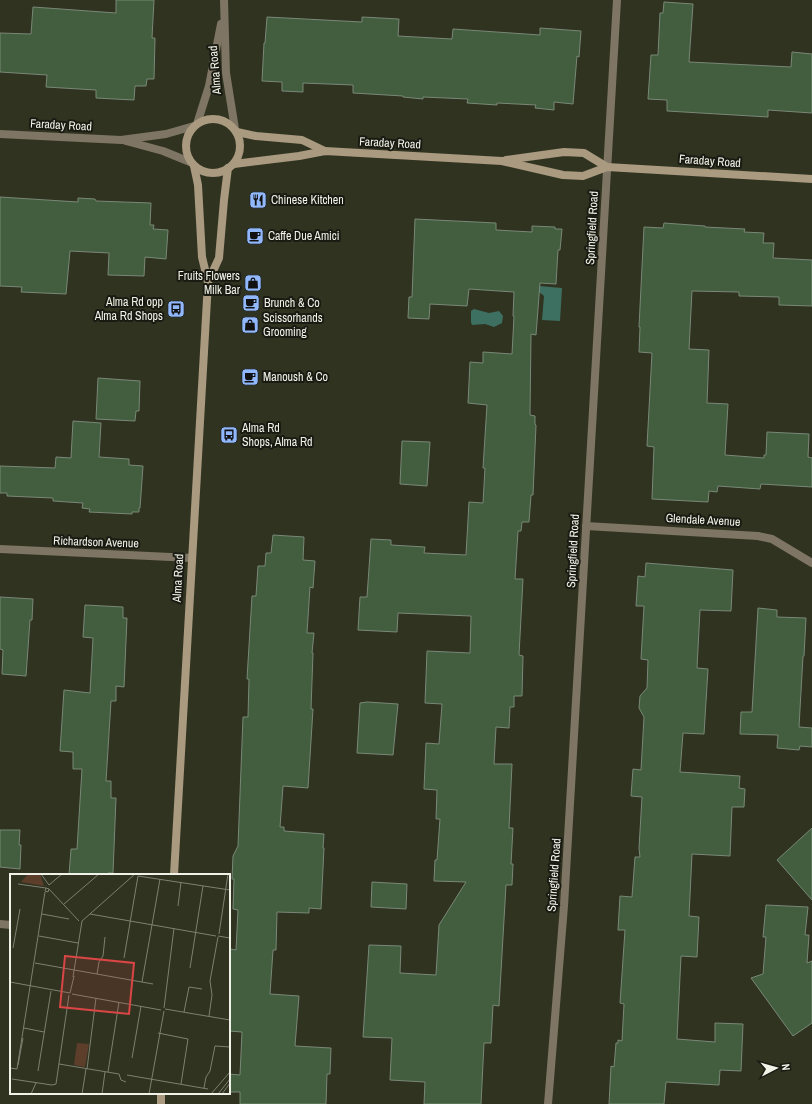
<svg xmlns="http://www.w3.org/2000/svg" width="812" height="1104" font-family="'Archivo Narrow',sans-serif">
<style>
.water{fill:#3e7061}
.building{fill:#425e3f;stroke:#798877}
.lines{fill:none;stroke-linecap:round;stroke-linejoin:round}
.minor{stroke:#7e7564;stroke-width:8}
.secondary{stroke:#a99a80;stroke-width:8}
.labels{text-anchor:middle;stroke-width:4;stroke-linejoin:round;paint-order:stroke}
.street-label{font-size:12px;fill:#f2f3e8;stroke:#191a12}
.poi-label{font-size:12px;fill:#f2f3e8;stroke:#191a12;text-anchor:start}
.inset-road{fill:none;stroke:#7e8071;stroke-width:1}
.view{fill:#da4645;fill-opacity:0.15;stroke:#da4645;stroke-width:2}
.inset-edge{fill:none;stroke:#f2f3e8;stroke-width:2}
</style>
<rect width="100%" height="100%" fill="#313321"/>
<g class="water">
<polygon points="539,286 562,288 560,321 542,320 544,296 539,292"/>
<polygon points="474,309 489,313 499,311 503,316 502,323 494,327 485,324 472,325 471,322 471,311"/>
</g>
<g class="building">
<polygon points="116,0 154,0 152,38 155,38 154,79 147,79 146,86 135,86 134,100 96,98 96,90 46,87 47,75 0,72 0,33 31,34 33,7 116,13"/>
<polygon points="664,2 693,4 689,62 791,67 792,52 812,54 812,113 768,110 768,117 667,111 667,100 648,99 651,55 658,55 660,13 663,13"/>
<polygon points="267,17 362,22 362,17 399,19 398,36 452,39 453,29 540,35 540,28 581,31 579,57 577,56 573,104 554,102 554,110 535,108 536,105 497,103 497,105 467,103 468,99 423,97 423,99 403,97 403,96 353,93 353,85 303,83 303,92 282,91 282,82 262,81 264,43 265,43"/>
<polygon points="0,197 78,202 78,198 95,199 96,201 151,203 150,225 154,225 153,229 168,230 166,259 145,257 144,276 108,275 109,253 70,251 66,294 21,292 22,287 0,286"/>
<polygon points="415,219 496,223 496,230 532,232 532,226 555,227 555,229 562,229 560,250 558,250 556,284 540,283 536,335 531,334 530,415 535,416 535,424 536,425 533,495 531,495 529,522 522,522 521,531 518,531 515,579 523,579 519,655 523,656 522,696 514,696 514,707 510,707 509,728 496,727 494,764 512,764 509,828 513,828 511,864 513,864 512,885 506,885 499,1006 493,1005 491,1043 484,1043 481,1104 424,1104 425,1082 390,1080 392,1038 363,1037 369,945 401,946 400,973 436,975 439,925 466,882 434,881 435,860 437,860 440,819 436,819 437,790 424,789 426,743 439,744 442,704 425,703 427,651 470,653 471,616 398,613 397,632 358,630 360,597 367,597 371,539 391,540 391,545 425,547 424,553 466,555 469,502 483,503 485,468 483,468 487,405 468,403 470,362 483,363 483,352 512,354 514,316 513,316 514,292 469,289 467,306 430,304 429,319 408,318 409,297 412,297"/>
<polygon points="664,223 705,226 705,227 745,229 744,232 764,233 763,243 774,243 773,258 812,260 812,306 779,305 779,297 739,296 739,292 692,291 689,349 709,350 707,403 728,404 725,455 764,458 764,455 766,455 767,432 809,434 808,457 812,458 812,487 761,484 760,489 718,486 717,492 709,491 708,502 652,499 654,447 647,446 652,353 639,352 640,327 639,327 644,227 663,228"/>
<polygon points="98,378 140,381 139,411 136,411 135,421 96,419"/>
<polygon points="73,421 101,423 99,457 129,459 129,465 143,466 140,508 139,508 139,512 132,512 132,514 89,512 90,509 82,508 83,503 53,501 53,498 7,496 7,493 0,493 0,466 55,468 56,457 71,458"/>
<polygon points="402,441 430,442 427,486 400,484"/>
<polygon points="273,535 304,537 303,560 315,561 313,588 310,587 307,633 314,633 312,653 313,653 311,709 313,709 308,788 283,786 280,827 284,827 284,831 324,834 323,848 324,848 321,909 309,908 309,913 277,912 276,950 273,950 270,994 299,996 295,1046 331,1048 330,1074 327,1074 326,1104 240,1104 240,1092 229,1092 229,1074 240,1075 242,1032 229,1031 229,980 230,949 236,950 238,910 233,909 234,879 232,879 233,856 238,846 243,717 248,717 249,679 247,679 252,596 256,596 258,566 265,566 266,553 271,553"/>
<polygon points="646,563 733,570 731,611 700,610 697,668 708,669 704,734 683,733 680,772 740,776 739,788 745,789 744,807 732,807 730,856 692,854 689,916 699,917 697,957 681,956 677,1039 715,1042 715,1023 743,1024 741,1071 720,1070 719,1085 666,1082 664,1104 609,1104 611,1066 614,1067 616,1043 618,1043 618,1040 622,1041 624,1004 620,1003 625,930 618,930 620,896 632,897 635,857 640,857 639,848 642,797 631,796 633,769 641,770 644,717 639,708 640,696 647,688 648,660 641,659 644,606 636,606 638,576 645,577"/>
<polygon points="0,597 33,599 32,620 30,620 26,676 2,674 3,650 0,649"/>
<polygon points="85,605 123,607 123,618 127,618 124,687 116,686 116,701 111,701 106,781 111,781 111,798 116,798 113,873 108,873 108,875 69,875 71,849 77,849 82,769 73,769 73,752 60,751 64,690 90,693 93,638 83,637"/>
<polygon points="758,608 777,610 777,617 806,618 804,656 803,656 799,727 812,728 812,747 800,746 799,750 777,748 778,735 740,734 741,712 752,712"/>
<polygon points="367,702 398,704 393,755 357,753 360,703"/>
<polygon points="812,828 812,900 777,860"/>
<polygon points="0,830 20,830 19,845 21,845 20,869 0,867"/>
<polygon points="372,882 407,884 406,909 371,907"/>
<polygon points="766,905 808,907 805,935 809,935 807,963 812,961 812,1023 793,1036 751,978 763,974 766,937 763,937"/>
</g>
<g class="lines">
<g class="minor">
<polyline points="224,0 226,73 235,129"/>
<polyline points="197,124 209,86 221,24"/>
<polyline points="0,134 121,140 166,134 194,126"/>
<polyline points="126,141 163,151 190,162"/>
<polyline points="586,526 758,536 772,539 812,563"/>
<polyline points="0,549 192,558"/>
<polyline points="0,924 11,925"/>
<polyline points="548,1104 564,906 617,0"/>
</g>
<g class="secondary">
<circle cx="213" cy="146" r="27"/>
<polyline points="237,132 256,136 302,140 325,151"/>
<polyline points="506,160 564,152 584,153 607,167"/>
<polyline points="234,164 299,156 325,151 502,161 563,175 583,176 607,167 812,179"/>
<polyline points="208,282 219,258 224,200 228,168"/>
<polyline points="174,875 208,282 202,257 198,185 194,166"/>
<polyline points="161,1104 161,1093"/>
</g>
</g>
<defs>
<symbol id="restaurant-square" viewBox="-11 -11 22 22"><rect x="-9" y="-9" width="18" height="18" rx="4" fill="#91b8fd" stroke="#191a12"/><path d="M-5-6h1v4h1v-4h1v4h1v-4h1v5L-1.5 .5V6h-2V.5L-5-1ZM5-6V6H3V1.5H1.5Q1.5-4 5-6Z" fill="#111"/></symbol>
<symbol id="cafe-square" viewBox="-11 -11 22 22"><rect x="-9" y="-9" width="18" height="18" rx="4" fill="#91b8fd" stroke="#191a12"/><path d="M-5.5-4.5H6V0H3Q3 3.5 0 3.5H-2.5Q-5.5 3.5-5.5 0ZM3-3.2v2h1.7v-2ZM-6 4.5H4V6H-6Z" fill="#111"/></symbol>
<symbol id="shop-square" viewBox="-11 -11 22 22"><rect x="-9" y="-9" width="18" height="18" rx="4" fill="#91b8fd" stroke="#191a12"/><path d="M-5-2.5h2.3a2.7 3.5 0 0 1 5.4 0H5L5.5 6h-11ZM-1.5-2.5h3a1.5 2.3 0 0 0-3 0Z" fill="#111"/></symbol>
<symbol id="bus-square" viewBox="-11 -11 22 22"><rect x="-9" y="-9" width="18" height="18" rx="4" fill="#91b8fd" stroke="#191a12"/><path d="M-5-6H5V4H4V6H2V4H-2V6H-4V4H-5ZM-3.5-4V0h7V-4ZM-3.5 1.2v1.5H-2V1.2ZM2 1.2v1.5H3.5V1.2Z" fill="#111"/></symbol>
</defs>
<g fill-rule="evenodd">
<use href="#restaurant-square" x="248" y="190" width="20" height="20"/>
<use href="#cafe-square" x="245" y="226" width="20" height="20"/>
<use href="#shop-square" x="243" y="273" width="20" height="20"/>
<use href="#cafe-square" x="241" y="293" width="20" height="20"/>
<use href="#bus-square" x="166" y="299" width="20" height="20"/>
<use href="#shop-square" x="240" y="315" width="20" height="20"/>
<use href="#cafe-square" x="240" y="367" width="20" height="20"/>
<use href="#bus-square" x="219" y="425" width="20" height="20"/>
</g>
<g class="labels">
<g class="street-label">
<text transform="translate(215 70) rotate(-95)" y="4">Alma Road</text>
<text transform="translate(61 125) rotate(3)" y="4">Faraday Road</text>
<text transform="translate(390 143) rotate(3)" y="4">Faraday Road</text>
<text transform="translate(710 161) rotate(4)" y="4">Faraday Road</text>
<text transform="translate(592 228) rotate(-87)" y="4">Springfield Road</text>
<text transform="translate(703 520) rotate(3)" y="4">Glendale Avenue</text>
<text transform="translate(96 542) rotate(2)" y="4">Richardson Avenue</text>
<text transform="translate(573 551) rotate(-87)" y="4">Springfield Road</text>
<text transform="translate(178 578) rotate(-87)" y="4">Alma Road</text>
<text transform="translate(554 875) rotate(-86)" y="4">Springfield Road</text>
</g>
<g class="poi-label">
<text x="271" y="204">Chinese Kitchen</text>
<text x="268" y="240">Caffe Due Amici</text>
<text x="240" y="280" text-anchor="end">Fruits Flowers<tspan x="240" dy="14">Milk Bar</tspan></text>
<text x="163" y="306" text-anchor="end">Alma Rd opp<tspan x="163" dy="14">Alma Rd Shops</tspan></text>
<text x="264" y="307">Brunch &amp; Co</text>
<text x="263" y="322">Scissorhands<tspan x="263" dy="14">Grooming</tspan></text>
<text x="263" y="381">Manoush &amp; Co</text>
<text x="242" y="432">Alma Rd<tspan x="242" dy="14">Shops, Alma Rd</tspan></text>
</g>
</g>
<g transform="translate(10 874)">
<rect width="220" height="220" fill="#313321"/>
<path d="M18,0H30L34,12L11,8ZM67,169L79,170L75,193L64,191Z" fill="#5d3e2b"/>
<path class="inset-road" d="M31,0L39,11L52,0M8,10L36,14M36,14L39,15L38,18L35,17ZM39,15L69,47M54,30L89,0M168,32L171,8M32,40L59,45M80,40L206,62M209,60L218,0M29,62L68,69M208,62L220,64M3,74L10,35M114,84L128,2L220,16M25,89L143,110M180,94L193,12M87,100L89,88L93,82L95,63M63,103L72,47L125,0M0,108L60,119M132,108L150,5M60,119L64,102M62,120L151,136M154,134L164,54M155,135L220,146M174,138L179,113L192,115M199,142L202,121L200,107L208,63M14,154L34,158M148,159L178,165L171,210M122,184L131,132M49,190L109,200L111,206L116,208M8,191L13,164M0,194L7,195L35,18M77,195L86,124M28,197L41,117M98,198L109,128M117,201L198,215M2,205L42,211L46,210L59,121M194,214L196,203L200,197L205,172L220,173M21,220L26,209M72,220L76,195M92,220L95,198M139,220L154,137M201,220L220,198M208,220L220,205M212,220L220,209"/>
<path class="view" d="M55,82L124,89L119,140L50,133Z"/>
<rect width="220" height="220" class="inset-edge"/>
</g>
<g transform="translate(776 1068) rotate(84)" stroke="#191a12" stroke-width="3" paint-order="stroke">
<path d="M0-3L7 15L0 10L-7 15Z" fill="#f2f3e8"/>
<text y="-6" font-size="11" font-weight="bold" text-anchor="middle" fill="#f2f3e8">N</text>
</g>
</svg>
